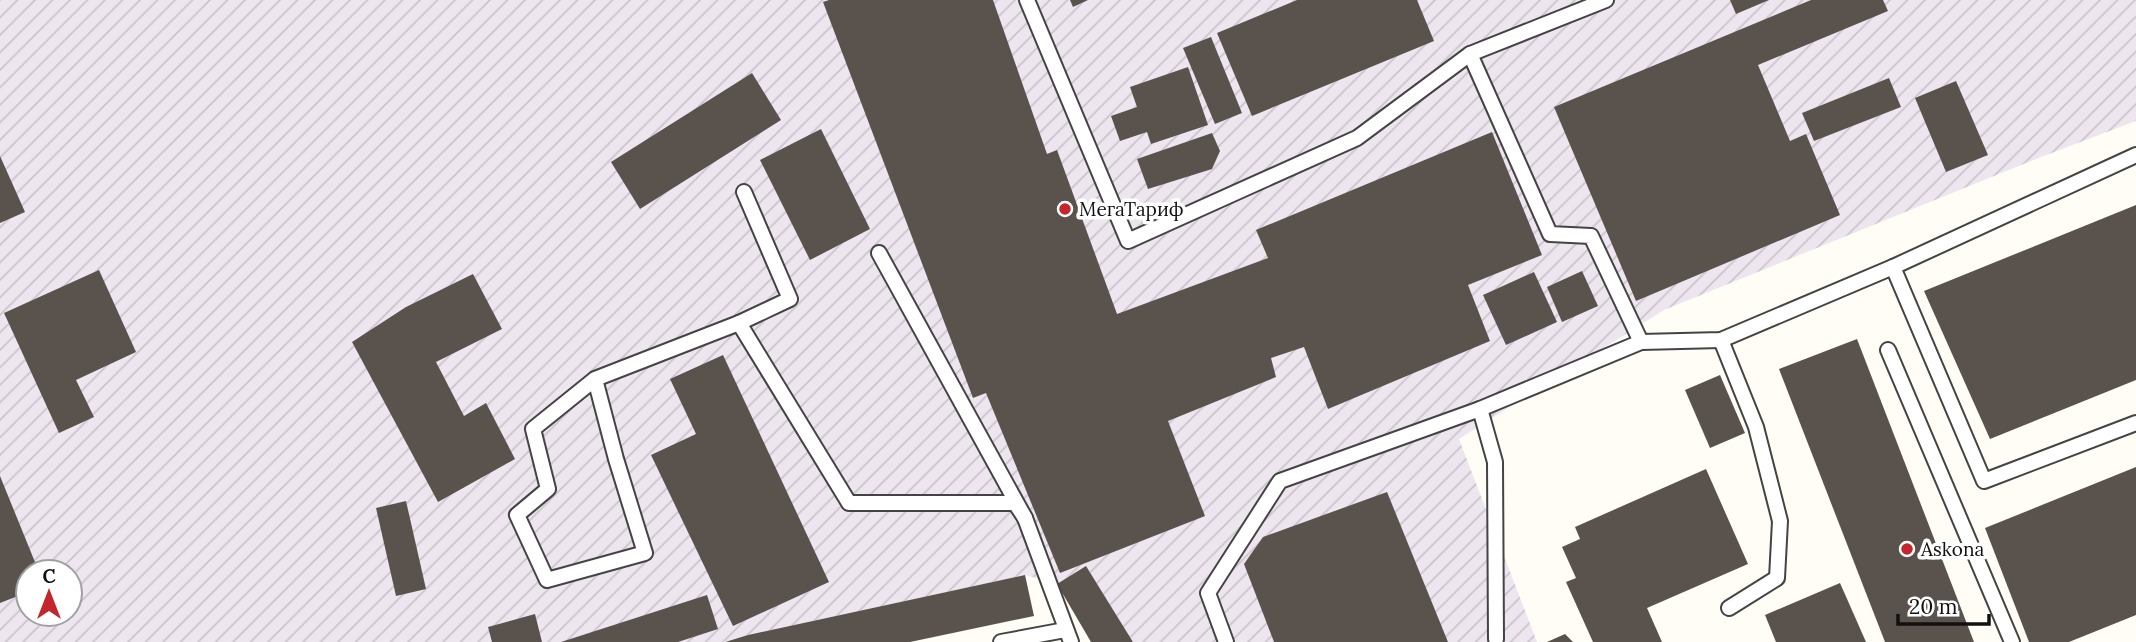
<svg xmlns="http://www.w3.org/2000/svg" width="2136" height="642" font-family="Lora,serif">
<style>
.industrial{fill:url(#industrial-furrows);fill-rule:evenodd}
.building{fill:#5a524d}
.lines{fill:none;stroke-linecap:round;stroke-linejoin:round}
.service-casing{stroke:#444;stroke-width:18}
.service{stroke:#fff;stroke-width:14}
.poi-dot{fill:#c4262e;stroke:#fff;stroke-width:2.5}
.labels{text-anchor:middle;stroke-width:7;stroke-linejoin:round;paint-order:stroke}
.poi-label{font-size:19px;fill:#111;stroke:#fff;text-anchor:start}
</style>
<defs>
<pattern id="industrial-furrows" width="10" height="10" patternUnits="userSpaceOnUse" patternTransform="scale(1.75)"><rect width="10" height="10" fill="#eee6ef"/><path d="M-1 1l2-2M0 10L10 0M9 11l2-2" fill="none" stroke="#cbc4cc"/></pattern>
</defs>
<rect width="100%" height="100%" fill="#fffdf5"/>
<path class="industrial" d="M0,0H2136V121L2041,157L1664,310L1459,439L1537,642H1133L1086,566L1057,584L1025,575L748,635L723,642H0ZM28,572H70V614H28Z"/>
<g class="building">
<polygon points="829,0 993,0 1047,154 1057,150 1117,314 1268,258 1256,230 1492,132 1542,255 1468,285 1490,341 1328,409 1304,347 1271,358 1276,377 1168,421 1205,516 1060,573 986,393 973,398 823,2"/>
<polygon points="1070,0 1088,0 1073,7"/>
<polygon points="1297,0 1417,0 1434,41 1252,116 1217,33"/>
<polygon points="1730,0 1769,0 1736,14"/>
<polygon points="1811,0 1883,0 1888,11 1758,65 1790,141 1806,134 1840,215 1636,301 1554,107"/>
<polygon points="1211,37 1242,113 1215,124 1183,48"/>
<polygon points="1188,67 1208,125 1151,144 1147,132 1120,141 1111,116 1137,107 1130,87"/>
<polygon points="752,73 781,120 640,209 611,162"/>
<polygon points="1889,78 1901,107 1814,141 1802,113"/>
<polygon points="1956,81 1988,155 1946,172 1915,98"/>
<polygon points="821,129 870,229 810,260 760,160"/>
<polygon points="1212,133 1220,151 1212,169 1148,189 1137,159"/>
<polygon points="0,156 25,212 0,223"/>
<polygon points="2136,205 2136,380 1990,439 1924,291"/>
<polygon points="99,270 136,352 76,380 94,417 59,433 4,313"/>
<polygon points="1582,271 1598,306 1562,322 1547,287"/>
<polygon points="1534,272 1557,322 1506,345 1483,295"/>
<polygon points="473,274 502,329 436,362 464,416 486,403 515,459 438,502 352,342 406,307"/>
<polygon points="1857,339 1974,642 1885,642 1779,369"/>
<polygon points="723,355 829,582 733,626 651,455 696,434 670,379"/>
<polygon points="1720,375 1745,433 1710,448 1685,390"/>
<polygon points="2136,467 2136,615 2069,642 2029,642 1985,528"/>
<polygon points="1706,469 1748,564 1647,608 1662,642 1593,642 1566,582 1576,578 1562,547 1580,539 1575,527"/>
<polygon points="0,476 39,572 28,572 28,592 0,603"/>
<polygon points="1387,492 1448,642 1274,642 1244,564 1263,537"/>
<polygon points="406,501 426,589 396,596 376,508"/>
<polygon points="1086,566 1133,642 1091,642 1057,584"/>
<polygon points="1025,575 1034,616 910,642 725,642 748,635"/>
<polygon points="1840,583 1866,642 1776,642 1765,615"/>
<polygon points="707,595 718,629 678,642 561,642"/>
<polygon points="535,614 542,642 492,642 488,627"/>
<polygon points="1565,634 1573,642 1547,642"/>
</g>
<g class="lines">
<defs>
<g id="service">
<polyline points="1027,0 1128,241 1357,138 1470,54 1550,234 1591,236 1641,342"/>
<polyline points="1470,54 1606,0"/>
<polyline points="744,192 790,299 739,323 849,503 1015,503 1025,518"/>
<polyline points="879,253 1025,518 1071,642"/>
<polyline points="1893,267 1984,481 2136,423"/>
<polyline points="1721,340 1756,427 1780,521 1777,578 1729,608"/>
<polyline points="1888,350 2012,642"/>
<polyline points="595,379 616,459 645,553 547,580 517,515 548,489 533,429 595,379 739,323"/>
<polyline points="1480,409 1495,462 1496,639"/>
<polyline points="1001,642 1065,630"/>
<polyline points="1226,642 1208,593 1280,481 1480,409 1641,342 1721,340 1893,267 2136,155"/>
</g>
</defs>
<use href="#service" class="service-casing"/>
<use href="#service" class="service"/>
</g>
<g class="poi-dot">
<circle cx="1065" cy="209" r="7"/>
<circle cx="1907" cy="549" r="7"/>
</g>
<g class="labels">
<g class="poi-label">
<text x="1079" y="216">МегаТариф</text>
<text x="1921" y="556">Askona</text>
</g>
</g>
<g transform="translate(49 593)"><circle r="33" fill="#ffffff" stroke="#a0a0a0" stroke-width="2"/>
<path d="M0-5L12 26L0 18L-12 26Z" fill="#c4262e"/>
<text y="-10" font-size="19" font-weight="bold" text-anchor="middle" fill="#111111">С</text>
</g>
<path d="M1898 614v10h91v-10" fill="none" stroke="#111111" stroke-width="3.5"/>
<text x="1909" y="614" font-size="21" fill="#111111" stroke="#ffffff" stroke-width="5" paint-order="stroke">20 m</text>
</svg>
